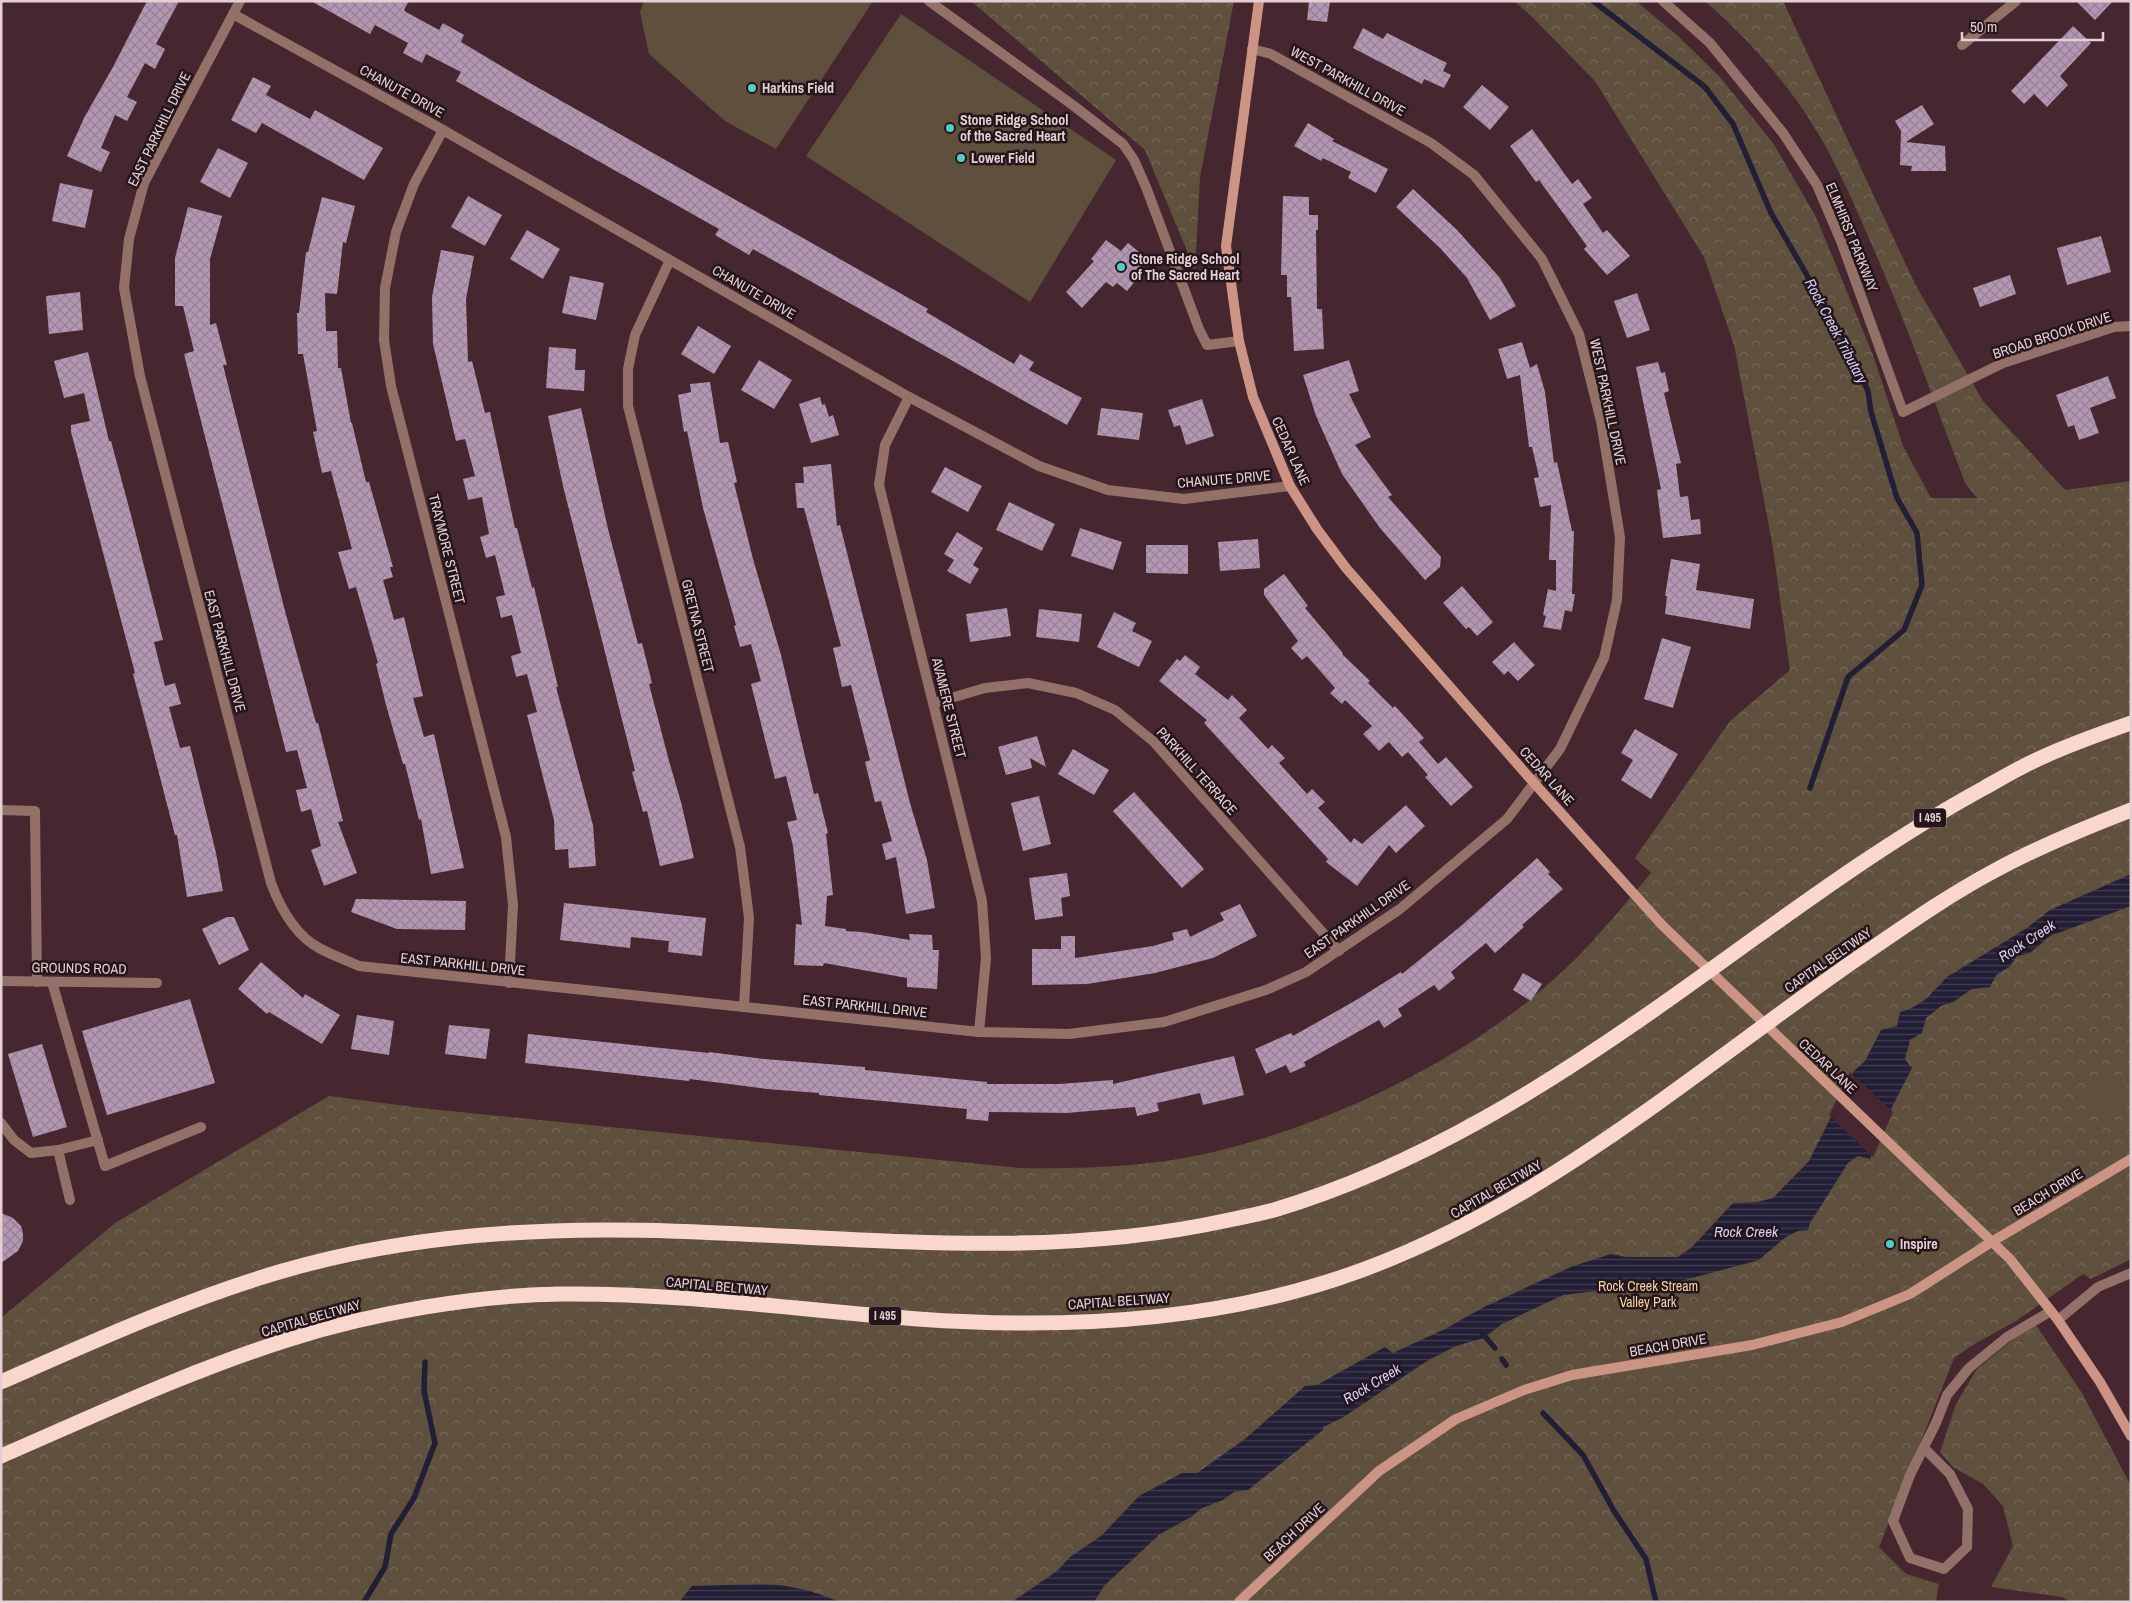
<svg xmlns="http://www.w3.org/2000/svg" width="2132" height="1603" font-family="'Archivo Narrow',sans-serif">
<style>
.forest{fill:url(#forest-crowns)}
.pitch{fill:#5f4f3d}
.water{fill:url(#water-rules)}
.pier{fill:#462730}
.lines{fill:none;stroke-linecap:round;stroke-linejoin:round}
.stream{stroke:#221e35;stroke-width:5.5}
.building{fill:url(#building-cross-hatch)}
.lane{stroke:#947168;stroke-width:10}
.street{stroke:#947168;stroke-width:10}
.secondary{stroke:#cb9485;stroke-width:10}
.highway{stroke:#f9d7cd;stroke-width:15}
.poi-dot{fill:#55cec4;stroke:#231519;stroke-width:2}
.labels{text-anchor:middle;stroke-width:5;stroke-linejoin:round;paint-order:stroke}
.shield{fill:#231519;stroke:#aa979c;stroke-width:1}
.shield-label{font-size:12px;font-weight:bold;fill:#e4cfd4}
.street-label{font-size:14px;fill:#e4cfd4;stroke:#231519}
.poi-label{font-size:14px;font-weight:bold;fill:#e4cfd4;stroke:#231519;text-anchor:start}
.park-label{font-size:14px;fill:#f8d1a4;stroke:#231519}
.water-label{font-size:15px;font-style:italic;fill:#d5cff9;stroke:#231519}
</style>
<defs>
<pattern id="forest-crowns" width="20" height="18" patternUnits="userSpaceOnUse" patternTransform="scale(1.25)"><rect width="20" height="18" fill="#5f4f3d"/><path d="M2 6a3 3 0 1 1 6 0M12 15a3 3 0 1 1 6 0" fill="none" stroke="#766758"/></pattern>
<pattern id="water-rules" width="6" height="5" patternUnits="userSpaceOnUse" patternTransform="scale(1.25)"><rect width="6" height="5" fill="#221e35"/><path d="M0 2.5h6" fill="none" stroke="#423e51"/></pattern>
<pattern id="building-cross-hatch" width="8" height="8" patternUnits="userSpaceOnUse" patternTransform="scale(1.25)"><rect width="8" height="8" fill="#b397b2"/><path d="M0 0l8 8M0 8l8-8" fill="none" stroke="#978196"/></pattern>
</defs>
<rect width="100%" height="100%" fill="#462730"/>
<g class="forest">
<polygon points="971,1 1234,1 1200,177 1195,270 1145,150"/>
<path d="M1514,1H1636L1678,36L1719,76L1773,143L1816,217L1873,355L1903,446L1931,498H1977L1965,483C1935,403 1906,322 1871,243C1854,204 1838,166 1816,130C1787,82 1747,38 1705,1H1783L1915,284L1983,401L2065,490L2131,481V1259L2091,1279L2083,1274L2016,1321L1971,1346L1954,1358L1879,1547L1906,1574L1939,1584L1936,1602H1V1318L115,1223L329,1096L429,1109L1021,1168C1084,1169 1148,1167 1209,1153C1332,1125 1474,1056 1565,969C1596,940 1623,906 1651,873L1635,858L1730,721L1790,670L1772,542L1734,345L1704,257L1595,81L1531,16Z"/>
<polygon points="2034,1322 2082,1393 2131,1486 2131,1602 2069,1602 2063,1597 1991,1587 2013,1546 2003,1506 1983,1484 1953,1467 1940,1452 1956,1404 1977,1369"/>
</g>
<g class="pitch">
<polygon points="644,1 873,1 776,149 725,121 649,54 640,12"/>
<polygon points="901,14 1116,160 1030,302 806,156"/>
<polygon points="2105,1073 2126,1099 2105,1116 2084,1089"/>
</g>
<g class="water">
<polygon points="2131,874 2131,906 2050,936 2030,953 2017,956 2009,967 1996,975 1990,987 1972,989 1953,1002 1941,1006 1926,1018 1922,1033 1910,1040 1905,1059 1912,1068 1893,1105 1870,1159 1858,1156 1848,1163 1810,1223 1808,1230 1798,1231 1786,1237 1759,1260 1681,1281 1563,1295 1502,1324 1484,1338 1456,1346 1427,1361 1342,1418 1323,1427 1323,1430 1248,1490 1234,1492 1223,1500 1202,1508 1191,1517 1160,1534 1104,1586 1094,1602 1012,1602 1057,1571 1070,1557 1101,1536 1139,1496 1182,1473 1197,1473 1245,1439 1305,1386 1317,1385 1385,1347 1393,1353 1445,1329 1484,1307 1573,1266 1611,1254 1626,1257 1678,1257 1691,1248 1733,1203 1758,1202 1773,1198 1809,1161 1854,1071 1865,1061 1881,1030 1897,1026 1900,1012 1910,1009 1925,1000 1947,977 2027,928 2050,910"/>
<path d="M758,1584C788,1584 813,1591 840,1602H679L692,1586Z"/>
</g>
<polygon class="pier" points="1850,1072 1893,1112 1873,1157 1829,1115"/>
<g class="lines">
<g class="stream">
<polyline points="1593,1 1705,87 1733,124 1771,213 1845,341 1868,391 1871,412 1897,498 1917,533 1922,585 1904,630 1848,677 1810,788"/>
<polyline points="1481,1332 1495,1348"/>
<polyline points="1502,1359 1506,1365"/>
<polyline points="1543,1413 1583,1455 1614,1511 1646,1559 1656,1602"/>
<polyline points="364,1602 385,1567 391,1534 414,1498 435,1443 424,1391 425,1362"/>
</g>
</g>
<g class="building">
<polygon points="147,1 179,1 156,44 165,49 155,69 145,63 127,97 137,102 127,121 115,115 101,148 110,152 101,172 67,156 84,118 113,67"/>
<polygon points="311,1 409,1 404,10 406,12 439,30 443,23 464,35 461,42 528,82 928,309 926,312 995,353 1014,364 1020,354 1034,362 1029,370 1082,398 1067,425 753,249 749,255 715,235 719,229 456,81 461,72 426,54 422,63 403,53 408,43 375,25 370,34"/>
<polygon points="1309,1 1330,1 1327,22 1307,20"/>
<polygon points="2076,1 2113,1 2095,20"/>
<polygon points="2073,26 2091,43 2060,76 2068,85 2047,107 2034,94 2024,104 2011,91"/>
<polygon points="1363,28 1383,39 1387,33 1447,63 1443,71 1451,75 1444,88 1424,79 1422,84 1353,48"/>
<polygon points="253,77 271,86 266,95 310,119 315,110 383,148 364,180 262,123 256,133 231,120"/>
<polygon points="1482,85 1509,107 1490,130 1463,107"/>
<polygon points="1922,105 1934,124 1906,142 1945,146 1946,171 1911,171 1912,166 1900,165 1901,131 1895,121"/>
<polygon points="1308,123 1334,139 1332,141 1388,169 1376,193 1348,178 1351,172 1323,158 1321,161 1294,146"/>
<polygon points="1532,129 1572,184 1578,179 1592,198 1583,204 1603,233 1607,230 1630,256 1607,275 1584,249 1587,246 1539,180 1536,182 1510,146"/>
<polygon points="218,148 248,163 230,198 200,182"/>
<polygon points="60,183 93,190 85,228 52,221"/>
<polygon points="1413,189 1457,230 1500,278 1516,306 1490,320 1467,278 1440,248 1396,207"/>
<polygon points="468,196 502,215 485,246 451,227"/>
<polygon points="1283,196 1309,197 1309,215 1318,215 1318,230 1316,230 1317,309 1322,309 1324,349 1294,351 1291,297 1287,297 1287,275 1281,275"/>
<polygon points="322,197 355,206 346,243 343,242 337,294 325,293 326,331 337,331 338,368 341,368 351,423 352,423 366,482 369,482 393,567 390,567 393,577 383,580 394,620 404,617 423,696 413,698 424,737 434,734 464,868 431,874 421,819 419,820 405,764 403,764 386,705 376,664 378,663 356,587 349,589 338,552 352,549 331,471 322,473 313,432 317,431 303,354 298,354 297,313 299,313 306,252 308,252"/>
<polygon points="188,207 222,216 210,259 210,325 216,323 227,365 223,365 285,611 316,723 318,723 343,821 338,822 357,873 324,886 311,850 321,846 311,809 301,812 296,790 307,788 297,750 286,752 193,390 184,354 194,351 183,306 175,306 175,258"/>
<polygon points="527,230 560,249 543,279 510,259"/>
<polygon points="2101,236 2111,272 2067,285 2057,248"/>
<polygon points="1106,240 1121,251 1128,243 1145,257 1139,265 1145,269 1127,291 1117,283 1113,287 1106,282 1082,308 1066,292 1094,261 1091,259"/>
<polygon points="441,250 474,256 466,299 468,362 472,361 485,413 490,412 515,528 517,528 532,588 534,587 558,687 556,687 593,825 596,866 569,868 568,849 555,850 554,820 527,715 537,712 527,674 516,677 511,656 521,653 512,615 501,618 496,597 505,595 495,555 486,558 480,537 489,534 482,497 468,500 463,479 475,476 465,439 456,441 433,344 432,297"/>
<polygon points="2010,275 2016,294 1980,307 1973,288"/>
<polygon points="570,276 604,283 596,320 562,313"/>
<polygon points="80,292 83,330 49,334 46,296"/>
<polygon points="1637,293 1650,330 1627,338 1614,301"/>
<polygon points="698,326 731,346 714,374 681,354"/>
<polygon points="1522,342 1530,368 1537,364 1545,392 1554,463 1557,462 1572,531 1574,531 1572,594 1575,594 1572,612 1565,610 1561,630 1543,627 1546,616 1543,615 1548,589 1556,591 1556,560 1549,560 1551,505 1540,507 1534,478 1539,477 1532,447 1529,447 1520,375 1507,379 1498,349"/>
<polygon points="549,347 576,349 575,370 585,370 584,391 546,388"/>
<polygon points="88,352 109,441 111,441 131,515 163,640 154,642 165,686 175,683 181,704 169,707 180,748 190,746 216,853 223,891 187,897 177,835 175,835 149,735 133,674 135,673 71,432 71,425 90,421 84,393 64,398 54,361"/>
<polygon points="759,360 792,380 774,409 741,390"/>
<polygon points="1349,360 1359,391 1349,394 1371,437 1355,445 1392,495 1388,497 1441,557 1440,567 1425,580 1380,528 1342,474 1316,416 1303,375"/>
<polygon points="1658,362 1661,373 1665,372 1669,391 1664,393 1681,463 1676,464 1680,497 1688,496 1691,520 1700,519 1701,534 1663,538 1657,490 1661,489 1636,367"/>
<polygon points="2108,376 2116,398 2090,408 2099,433 2079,440 2074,425 2068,427 2056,395"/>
<polygon points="710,382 720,443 728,442 737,482 734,483 753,559 781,655 814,794 818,793 828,833 826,834 833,895 827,896 825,926 846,929 846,931 862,932 910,940 909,934 932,935 933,950 939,950 937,989 907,987 907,978 824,963 823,966 794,965 796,924 802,925 793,846 787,822 797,820 786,776 775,779 751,684 761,681 751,644 740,647 734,626 736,625 703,508 687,431 684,432 678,395 691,392 690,384"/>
<polygon points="820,397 822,405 825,404 829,417 833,415 839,435 811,443 799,404"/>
<polygon points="1202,399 1214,436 1186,445 1180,425 1174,427 1168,410"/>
<polygon points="581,408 608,529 638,644 642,643 652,683 649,684 669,761 681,802 694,858 660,866 647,811 643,812 632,772 635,771 563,486 548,416"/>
<polygon points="1101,408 1143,413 1139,440 1097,435"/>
<polygon points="831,464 837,526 840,525 910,803 927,860 935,908 906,914 896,857 886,860 882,844 892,841 881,801 875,802 865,762 870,760 851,685 842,687 833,648 841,646 804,508 797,508 795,483 804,483 803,467"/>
<polygon points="945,467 982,486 968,512 931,492"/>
<polygon points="1009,502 1055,524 1042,551 996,530"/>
<polygon points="1080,528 1122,542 1113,570 1071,556"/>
<polygon points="957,532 983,548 973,565 979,569 970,584 947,571 954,560 944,554"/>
<polygon points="1258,539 1260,568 1220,571 1218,542"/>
<polygon points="1146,545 1188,545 1188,574 1146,573"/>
<polygon points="1671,559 1700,564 1696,590 1754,599 1750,629 1665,614 1667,596 1665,596"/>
<polygon points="1284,574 1308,606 1305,608 1343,653 1342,654 1370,681 1368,683 1393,708 1395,706 1424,738 1419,742 1438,764 1446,757 1473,787 1451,806 1425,777 1428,775 1408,752 1402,757 1389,742 1379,751 1363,734 1372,726 1345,700 1342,704 1330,693 1335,688 1307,656 1302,660 1291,648 1298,641 1264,595 1264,589"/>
<polygon points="1462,586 1493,622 1477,636 1469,627 1466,629 1443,603"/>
<polygon points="1007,608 1011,636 970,642 966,614"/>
<polygon points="1039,609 1082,614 1079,642 1036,637"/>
<polygon points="1114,612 1136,623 1132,631 1152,641 1139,667 1097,647"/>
<polygon points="1662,638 1691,647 1673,708 1644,699"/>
<polygon points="1514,642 1535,665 1518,681 1508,671 1504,675 1492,662"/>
<polygon points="1185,655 1200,667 1195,674 1228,700 1232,695 1247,710 1239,718 1268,749 1272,745 1285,758 1279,763 1307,794 1312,789 1325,802 1318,808 1351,843 1354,838 1362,844 1406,805 1425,826 1396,853 1389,845 1357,886 1326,862 1328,859 1204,723 1207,720 1159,681 1177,659 1180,661"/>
<polygon points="1635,729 1678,754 1651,799 1621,780 1633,760 1621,753"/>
<polygon points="1037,736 1046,767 1030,758 1032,768 1006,775 998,747"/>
<polygon points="1073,749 1109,770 1094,795 1058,774"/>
<polygon points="1134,792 1204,869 1182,888 1113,811"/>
<polygon points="1039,796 1051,844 1023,851 1011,803"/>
<polygon points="1537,858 1550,872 1548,874 1563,889 1522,925 1524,927 1495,953 1486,943 1451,972 1455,978 1439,991 1434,985 1398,1009 1402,1016 1384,1028 1379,1020 1304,1062 1306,1066 1290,1073 1286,1065 1266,1074 1255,1049 1291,1033 1293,1036 1358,999 1401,972 1402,974 1461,926"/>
<polygon points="1067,873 1070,896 1061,898 1063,916 1035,920 1029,878"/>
<polygon points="356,899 466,901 465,930 397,929 351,912"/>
<polygon points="564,903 706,918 702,956 668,952 669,941 631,937 630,948 560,940"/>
<polygon points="1240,904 1257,936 1213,958 1155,973 1087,984 1032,985 1032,949 1061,949 1061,936 1075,936 1075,958 1153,946 1174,940 1172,933 1187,929 1190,937 1224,920 1220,913"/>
<polygon points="227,917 234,917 249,950 219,965 202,929"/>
<polygon points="261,962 303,998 305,994 340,1015 322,1044 269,1012 267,1014 238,989"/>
<polygon points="1523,973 1542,984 1531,1001 1513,990"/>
<polygon points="190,999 215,1083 107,1115 82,1031"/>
<polygon points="357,1015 394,1021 389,1055 351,1049"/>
<polygon points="449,1025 490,1029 486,1059 445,1054"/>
<polygon points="528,1034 709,1053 709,1052 764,1059 865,1067 865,1070 987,1082 987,1084 1059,1084 1113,1080 1113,1084 1234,1056 1244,1095 1203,1105 1200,1093 1157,1103 1159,1111 1137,1116 1135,1107 1067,1113 989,1112 988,1121 966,1119 967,1109 819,1095 819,1093 767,1089 690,1079 689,1081 525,1063"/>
<polygon points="42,1044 67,1127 33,1137 8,1054"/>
<polygon points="1,1213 13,1218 21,1226 23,1233 23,1241 18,1251 1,1263"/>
</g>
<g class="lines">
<g class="lane">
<polyline points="929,1 1074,106 1123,144 1134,160 1146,187 1199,329 1207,345 1239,341"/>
<polyline points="1,810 35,811 37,982"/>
<polyline points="52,982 105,1166 201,1127"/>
<polyline points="1,1123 14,1140 31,1153 58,1150"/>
<polyline points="70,1200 58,1150 98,1140"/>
<polyline points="1924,1448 1950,1474 1968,1509 1967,1547 1944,1569 1910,1558 1893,1521 1910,1475 1936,1423 1947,1395 1969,1368 2007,1337 2051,1311"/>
</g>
<g class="street">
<path d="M240,1L144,183L129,239L124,288L140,376L271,883C280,907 295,935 319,948C332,955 346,960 359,966L979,1032L1069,1034L1164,1022L1266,990L1306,972L1400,909L1507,819L1560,749L1604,658L1617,600L1620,537L1601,421L1579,334L1542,259L1474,175L1431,143L1271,54L1252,49"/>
<polyline points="1663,1 1710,43 1783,133 1817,185 1841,241 1903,412 2003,363 2114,327 2131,326"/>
<polyline points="233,14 443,130 909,397 1039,466 1108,490 1184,499 1290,486"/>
<polyline points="1962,45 2016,1"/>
<polyline points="443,130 414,184 396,232 385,288 384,340 391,386 506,837 513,905 509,983"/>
<polyline points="670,260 635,335 628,369 628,406 740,847 749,918 744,1007"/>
<polyline points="909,397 885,445 879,485 982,901 986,958 979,1032"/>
<polyline points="934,703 985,688 1028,683 1076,693 1115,710 1154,742 1339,951"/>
<polyline points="1,981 157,983"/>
<polyline points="2058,1320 2098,1287 2131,1273"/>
</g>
<g class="secondary">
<polyline points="1259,1 1226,246 1239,341 1253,397 1290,486 1317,529 1346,568 1534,783 1662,925 2010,1259 2058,1320 2100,1382 2131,1436"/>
<polyline points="1239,1602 1379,1471 1456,1419 1524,1390 1572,1375 1752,1345 1842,1322 1910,1294 1993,1241 2131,1159"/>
</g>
<g class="highway">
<path d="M1,1382C92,1342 184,1300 279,1272C367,1246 460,1234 552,1231C779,1223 1003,1270 1229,1220C1244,1217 1259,1214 1274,1210C1421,1166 1553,1082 1678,993C1778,922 1876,847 1984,788C2000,779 2017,769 2034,761C2065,746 2099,734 2131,723"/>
<path d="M1,1456C96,1415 191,1370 290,1339C372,1313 476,1295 562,1294C681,1293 800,1310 918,1319C1044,1328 1174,1324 1296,1291C1511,1234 1679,1082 1858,958C1902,928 1947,896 1994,871C2038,847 2084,828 2131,810"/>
</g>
</g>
<g class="poi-dot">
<circle cx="752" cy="88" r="5"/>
<circle cx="950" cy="128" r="5"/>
<circle cx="961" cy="158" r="5"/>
<circle cx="1121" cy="267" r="5"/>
<circle cx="1890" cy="1244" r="5"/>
</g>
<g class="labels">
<g class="shield">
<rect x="1914" y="808.5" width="32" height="19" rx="4"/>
<rect x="869" y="1306.5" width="32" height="19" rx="4"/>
</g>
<g class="shield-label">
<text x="1930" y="822">I 495</text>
<text x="885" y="1320">I 495</text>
</g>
<g class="street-label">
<text transform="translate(1348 81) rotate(29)" y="5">WEST PARKHILL DRIVE</text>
<text transform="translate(402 91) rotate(29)" y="5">CHANUTE DRIVE</text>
<text transform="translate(159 129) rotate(-64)" y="5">EAST PARKHILL DRIVE</text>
<text transform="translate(1852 237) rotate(68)" y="5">ELMHIRST PARKWAY</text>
<text transform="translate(754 292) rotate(30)" y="5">CHANUTE DRIVE</text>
<text transform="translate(2052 335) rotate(-18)" y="5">BROAD BROOK DRIVE</text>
<text transform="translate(1608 402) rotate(78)" y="5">WEST PARKHILL DRIVE</text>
<text transform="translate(1291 451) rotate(66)" y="5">CEDAR LANE</text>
<text transform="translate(1224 479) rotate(-5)" y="5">CHANUTE DRIVE</text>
<text transform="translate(447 549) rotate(76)" y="5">TRAYMORE STREET</text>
<text transform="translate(698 626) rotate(76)" y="5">GRETNA STREET</text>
<text transform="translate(225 651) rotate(75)" y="5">EAST PARKHILL DRIVE</text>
<text transform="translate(949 708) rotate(76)" y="5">AVAMERE STREET</text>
<text transform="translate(1197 771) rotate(48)" y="5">PARKHILL TERRACE</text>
<text transform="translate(1547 776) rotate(48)" y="5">CEDAR LANE</text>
<text transform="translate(1357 919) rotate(-35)" y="5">EAST PARKHILL DRIVE</text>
<text transform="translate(1828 960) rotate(-35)" y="5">CAPITAL BELTWAY</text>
<text transform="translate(463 964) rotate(6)" y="5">EAST PARKHILL DRIVE</text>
<text transform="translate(79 968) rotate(1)" y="5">GROUNDS ROAD</text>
<text transform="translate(865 1006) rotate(6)" y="5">EAST PARKHILL DRIVE</text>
<text transform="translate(1828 1066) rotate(43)" y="5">CEDAR LANE</text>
<text transform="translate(1496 1189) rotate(-30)" y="5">CAPITAL BELTWAY</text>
<text transform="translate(2048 1192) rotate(-31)" y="5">BEACH DRIVE</text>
<text transform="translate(717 1286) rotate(5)" y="5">CAPITAL BELTWAY</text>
<text transform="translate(1119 1301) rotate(-4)" y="5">CAPITAL BELTWAY</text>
<text transform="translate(311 1318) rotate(-16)" y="5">CAPITAL BELTWAY</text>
<text transform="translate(1668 1345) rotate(-10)" y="5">BEACH DRIVE</text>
<text transform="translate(1294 1532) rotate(-43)" y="5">BEACH DRIVE</text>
</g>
<g class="poi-label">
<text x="762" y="93">Harkins Field</text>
<text x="960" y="125">Stone Ridge School<tspan x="960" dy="16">of the Sacred Heart</tspan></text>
<text x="971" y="163">Lower Field</text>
<text x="1131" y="264">Stone Ridge School<tspan x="1131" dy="16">of The Sacred Heart</tspan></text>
<text x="1900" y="1249">Inspire</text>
</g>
<g class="park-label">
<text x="1648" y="1291">Rock Creek Stream<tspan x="1648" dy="16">Valley Park</tspan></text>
</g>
<g class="water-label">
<text transform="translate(1836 331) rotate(62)" y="5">Rock Creek Tributary</text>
<text transform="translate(2027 941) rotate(-33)" y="5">Rock Creek</text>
<text x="1746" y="1237">Rock Creek</text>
<text transform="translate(1372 1384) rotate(-31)" y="5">Rock Creek</text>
</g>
</g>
<rect width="2132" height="1603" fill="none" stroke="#e4cfd4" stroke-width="5"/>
<path d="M1962 32v8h141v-8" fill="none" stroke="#e4cfd4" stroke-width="2.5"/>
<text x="1970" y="32" font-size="15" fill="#e4cfd4" stroke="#231519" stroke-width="4" paint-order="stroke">50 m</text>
</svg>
